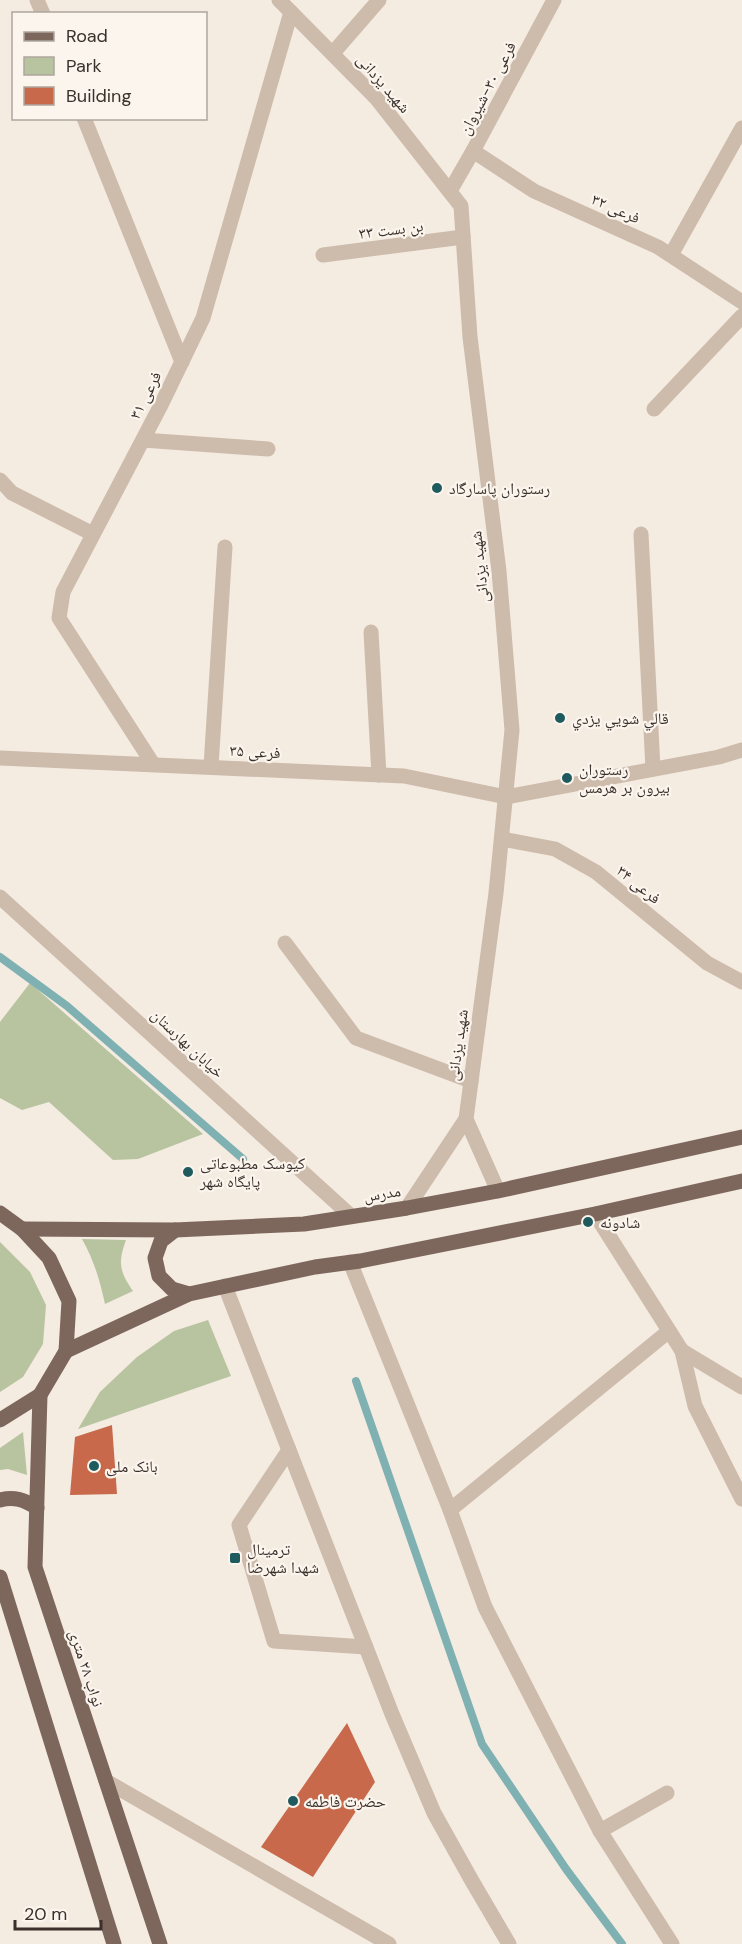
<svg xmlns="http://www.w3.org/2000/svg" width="742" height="1944" font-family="'DM Sans','Noto Naskh Arabic',sans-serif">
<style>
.green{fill:#b8c4a0}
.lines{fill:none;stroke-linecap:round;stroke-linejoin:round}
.stream{stroke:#7fb0b2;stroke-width:8}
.building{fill:#c8694b}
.minor{stroke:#cdbbac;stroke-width:15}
.major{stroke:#7d675c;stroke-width:15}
.poi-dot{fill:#1f5a5e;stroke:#fbf5ee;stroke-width:2}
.labels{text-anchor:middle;stroke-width:4.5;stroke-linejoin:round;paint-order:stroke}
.street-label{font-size:16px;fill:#3b302b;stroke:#fbf5ee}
.poi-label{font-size:16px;fill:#3b302b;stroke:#fbf5ee;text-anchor:start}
</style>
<rect width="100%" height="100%" fill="#f4ebe1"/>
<g class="green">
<polygon points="30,983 203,1134 138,1159 113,1160 49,1102 22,1110 0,1098 0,1022"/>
<path d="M82,1239L126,1240C118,1262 119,1271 133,1291L105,1304C100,1281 94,1260 82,1239Z"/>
<polygon points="0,1242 30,1272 46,1305 43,1344 23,1377 0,1392"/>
<polygon points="208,1320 231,1376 78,1429 100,1392 137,1357 174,1331"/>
<polygon points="23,1432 27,1475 8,1469 0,1470 0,1448"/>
</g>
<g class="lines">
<g class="stream">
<polyline points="0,957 67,1006 243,1159"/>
<polyline points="356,1381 482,1744 566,1869 622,1944"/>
</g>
</g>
<g class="building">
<polygon points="112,1425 117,1494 70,1495 75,1437"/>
<polygon points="347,1723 375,1782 313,1877 261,1847"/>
</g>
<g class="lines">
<g class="minor">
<polyline points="37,0 43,14"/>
<polyline points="279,0 377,99 461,206 470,337 499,571 512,730 496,893 466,1119 498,1191"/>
<polyline points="333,53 379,0"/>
<polyline points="84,118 182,362"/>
<polyline points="473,151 534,191 658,247 742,302"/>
<polyline points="450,191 473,151 554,0"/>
<polyline points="323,255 463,237"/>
<polyline points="671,255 742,128"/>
<polyline points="654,409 742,316"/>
<polyline points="143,440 268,449"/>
<polyline points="0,480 12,493 93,534"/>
<polyline points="641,534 653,769"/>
<polyline points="371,632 379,775"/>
<polyline points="0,758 404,776 506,797 719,757 742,750"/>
<polyline points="153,764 59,618 63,592 161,405 203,318 291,12"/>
<polyline points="211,766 225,547"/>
<polyline points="502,839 555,849 596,872 707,963 742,982"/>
<polyline points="0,897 351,1216"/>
<polyline points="285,943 356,1038 471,1081"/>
<polyline points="407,1208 466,1119"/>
<polyline points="595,1214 682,1351 695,1406 742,1499"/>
<polyline points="350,1262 450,1510 485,1607 600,1831 672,1944"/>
<polyline points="225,1286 392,1714 434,1813 472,1881 509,1944"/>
<polyline points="682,1351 742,1387"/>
<polyline points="289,1450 239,1525 274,1641 366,1647"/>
<polyline points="450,1510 669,1331"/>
<polyline points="106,1781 389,1944"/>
<polyline points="600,1831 667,1793"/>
</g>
<g class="major">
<polyline points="0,1213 22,1229 49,1258 69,1301 66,1351 40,1395 0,1420"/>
<polyline points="22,1229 175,1230 304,1224 407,1208 498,1191 742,1137"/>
<polyline points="175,1230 161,1241 155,1258 159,1276 172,1289 189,1294"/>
<polyline points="66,1351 189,1294 315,1267 360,1261 595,1214 742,1181"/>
<polyline points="40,1395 35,1567 160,1944"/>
<path d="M0,1500C14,1496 25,1500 37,1508"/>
<polyline points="0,1577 114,1944"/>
</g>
</g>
<g class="poi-dot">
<circle cx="437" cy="488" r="6"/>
<circle cx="560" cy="718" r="6"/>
<circle cx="567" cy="778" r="6"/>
<circle cx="188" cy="1172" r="6"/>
<circle cx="588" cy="1222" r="6"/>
<circle cx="94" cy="1466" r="6"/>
<rect x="229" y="1552" width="12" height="12" rx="3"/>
<circle cx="293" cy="1801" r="6"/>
</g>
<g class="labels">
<g class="street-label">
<text transform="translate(384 83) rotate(49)" y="6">شهید یزدانی</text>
<text transform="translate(487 88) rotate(-62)" y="6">فرعی ۳۰-شیروان</text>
<text transform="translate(616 208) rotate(24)" y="6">فرعی ۳۲</text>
<text transform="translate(391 229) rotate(-7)" y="6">بن بست ۳۳</text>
<text transform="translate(145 395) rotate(-63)" y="6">فرعی ۳۱</text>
<text transform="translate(479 567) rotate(-96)" y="6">شهید یزدانی</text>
<text transform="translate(255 751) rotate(3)" y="6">فرعی ۳۵</text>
<text transform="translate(639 884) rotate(39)" y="6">فرعی ۳۴</text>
<text transform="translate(188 1043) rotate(43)" y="6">خیابان بهارستان</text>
<text transform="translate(457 1045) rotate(-82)" y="6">شهید یزدانی</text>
<text transform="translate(382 1193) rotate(-9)" y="6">مدرس</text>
<text transform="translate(87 1668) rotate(72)" y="6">نواب ۲۸ متری</text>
</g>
<g class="poi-label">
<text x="449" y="494">رستوران پاسارگاد</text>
<text x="572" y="724">قالي شويي يزدي</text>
<text x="579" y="775">رستوران<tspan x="579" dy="18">بیرون بر هرمس</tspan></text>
<text x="200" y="1169">کیوسک مطبوعاتی<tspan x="200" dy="18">پایگاه شهر</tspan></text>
<text x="600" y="1228">شادونه</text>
<text x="106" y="1472">بانک ملی</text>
<text x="247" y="1555">ترمینال<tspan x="247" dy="18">شهدا شهرضا</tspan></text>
<text x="305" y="1807">حضرت فاطمه</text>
</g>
</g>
<rect x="12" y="12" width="195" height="108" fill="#fbf5ee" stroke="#aea6a0" stroke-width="1.5"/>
<rect x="24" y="32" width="30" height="9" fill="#7d675c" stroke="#aea6a0" stroke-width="1.5"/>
<text x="66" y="42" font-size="18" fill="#3b302b">Road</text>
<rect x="24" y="57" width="30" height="18" fill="#b8c4a0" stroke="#aea6a0" stroke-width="1.5"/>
<text x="66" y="72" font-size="18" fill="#3b302b">Park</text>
<rect x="24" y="87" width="30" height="18" fill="#c8694b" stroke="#aea6a0" stroke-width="1.5"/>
<text x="66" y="102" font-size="18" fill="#3b302b">Building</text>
<path d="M15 1920v9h86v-9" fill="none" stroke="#3b302b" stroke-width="3"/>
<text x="24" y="1920" font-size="18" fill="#3b302b" stroke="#fbf5ee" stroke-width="4.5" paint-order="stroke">20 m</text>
</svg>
